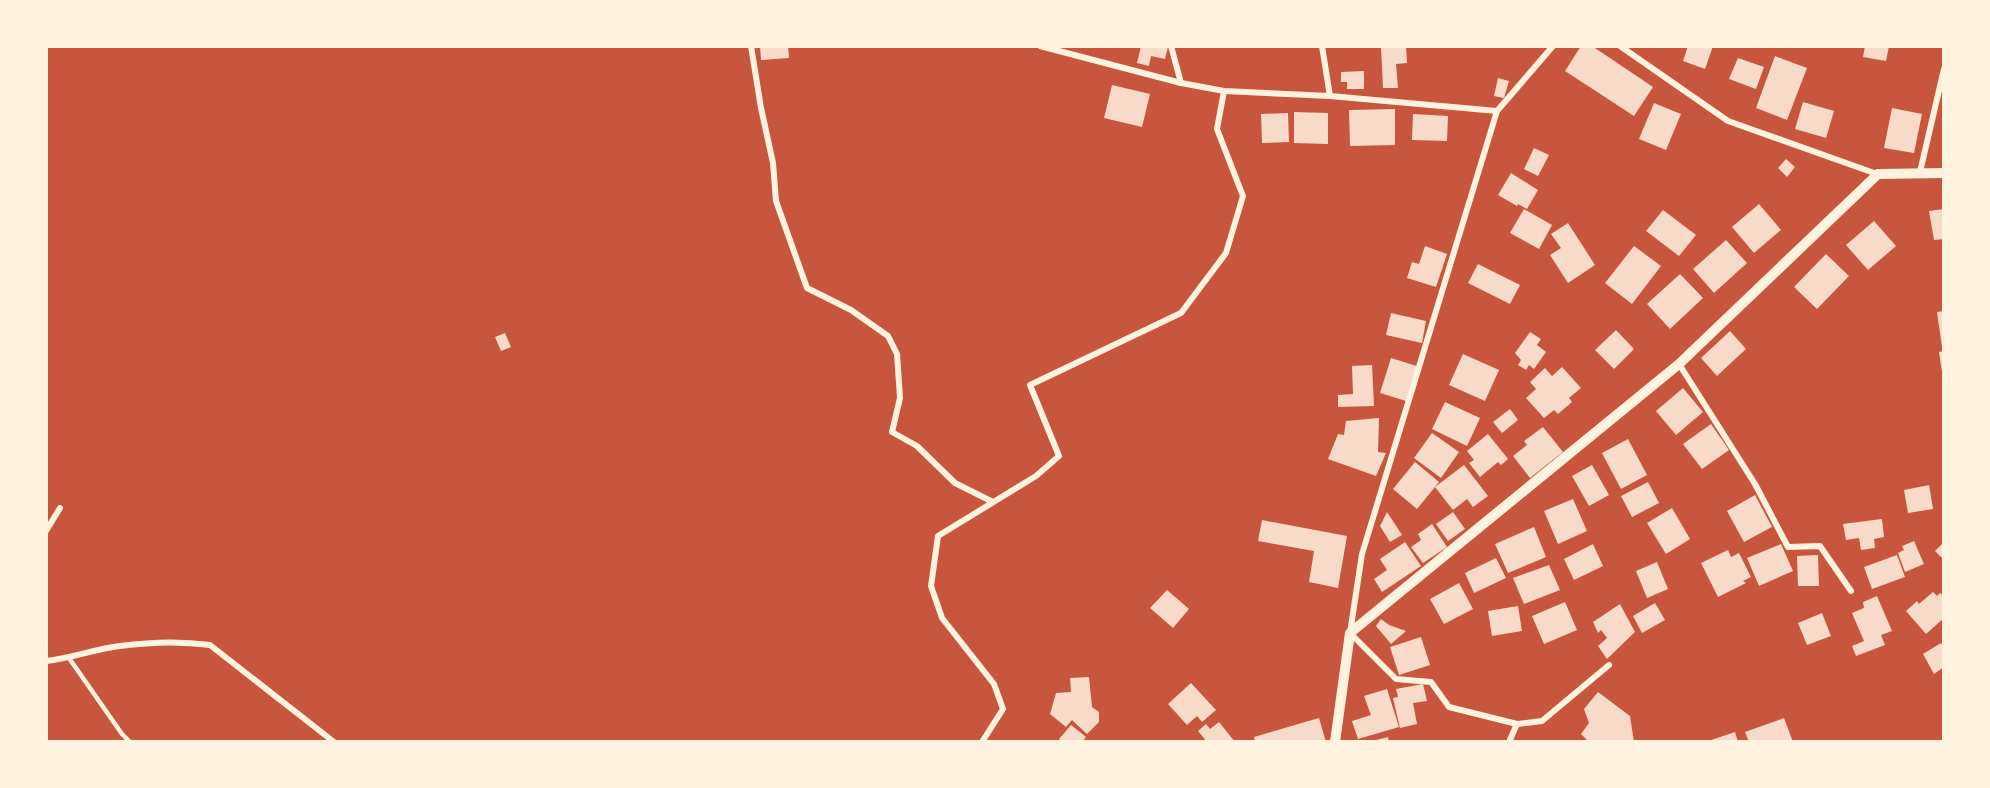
<svg xmlns="http://www.w3.org/2000/svg" width="1990" height="788" font-family="'DejaVu Sans',sans-serif">
<style>
.building{fill:#f7dbc8}
.lines{fill:none;stroke-linecap:round;stroke-linejoin:round}
.service{stroke:#fff3e0;stroke-width:4.5}
.minor{stroke:#fff3e0;stroke-width:6}
.tertiary{stroke:#fff3e0;stroke-width:10}
</style>
<rect width="100%" height="100%" fill="#c8553d"/>
<g class="building">
<polygon points="760,46 788,46 789,58 761,60"/>
<polygon points="1141,46 1168,47 1165,59 1151,56 1149,66 1137,63"/>
<polygon points="1406,46 1407,63 1396,64 1398,88 1383,88 1381,47"/>
<polygon points="1581,46 1592,46 1653,87 1634,116 1565,71"/>
<polygon points="1688,46 1713,46 1705,69 1683,61"/>
<polygon points="1865,46 1889,46 1886,61 1863,57"/>
<polygon points="1775,56 1807,68 1787,120 1756,108"/>
<polygon points="1738,58 1764,67 1756,89 1729,79"/>
<polygon points="1364,71 1364,89 1347,89 1347,82 1341,82 1341,72"/>
<polygon points="1498,78 1509,81 1504,98 1494,96"/>
<polygon points="1112,85 1150,94 1142,127 1104,118"/>
<polygon points="1803,102 1834,111 1826,138 1795,129"/>
<polygon points="1654,103 1681,114 1666,150 1639,139"/>
<polygon points="1892,108 1922,114 1914,153 1884,148"/>
<polygon points="1395,109 1395,145 1350,146 1349,110"/>
<polygon points="1294,112 1328,113 1328,144 1294,143"/>
<polygon points="1288,113 1289,142 1262,143 1261,114"/>
<polygon points="1413,114 1448,116 1447,141 1412,140"/>
<polygon points="1534,148 1549,155 1538,176 1524,169"/>
<polygon points="1786,159 1795,167 1787,177 1778,168"/>
<polygon points="1511,173 1538,190 1527,209 1518,204 1517,206 1498,195"/>
<polygon points="1759,204 1781,230 1754,253 1732,227"/>
<polygon points="1524,209 1552,225 1539,249 1510,233"/>
<polygon points="1944,209 1944,239 1934,240 1929,211"/>
<polygon points="1663,210 1696,235 1679,256 1646,231"/>
<polygon points="1874,221 1896,246 1868,270 1846,245"/>
<polygon points="1568,223 1595,265 1568,283 1550,255 1561,248 1551,234"/>
<polygon points="1726,240 1747,263 1714,293 1693,269"/>
<polygon points="1425,246 1447,254 1436,287 1407,278 1412,262 1419,264"/>
<polygon points="1634,246 1661,266 1632,304 1605,283"/>
<polygon points="1826,254 1849,276 1817,309 1794,287"/>
<polygon points="1478,264 1520,285 1510,304 1468,283"/>
<polygon points="1680,274 1703,298 1670,329 1647,304"/>
<polygon points="1944,311 1944,347 1942,347 1937,312"/>
<polygon points="1391,313 1426,321 1422,343 1386,335"/>
<polygon points="1616,330 1634,349 1614,369 1595,350"/>
<polygon points="1730,331 1746,349 1717,376 1701,358"/>
<polygon points="1530,332 1541,339 1537,345 1546,352 1534,369 1529,365 1526,370 1518,365 1521,360 1515,353"/>
<polygon points="505,333 511,347 501,351 495,337"/>
<polygon points="1944,351 1944,372 1942,372 1939,352"/>
<polygon points="1463,354 1499,370 1485,401 1449,385"/>
<polygon points="1391,358 1417,366 1406,401 1380,393"/>
<polygon points="1372,365 1374,406 1338,407 1338,395 1353,394 1352,366"/>
<polygon points="1562,367 1581,388 1569,398 1572,402 1558,414 1554,410 1544,418 1526,398 1536,389 1530,382 1545,368 1552,376"/>
<polygon points="1683,388 1703,412 1676,435 1656,411"/>
<polygon points="1445,402 1480,418 1467,446 1432,429"/>
<polygon points="1510,409 1518,420 1502,433 1493,422"/>
<polygon points="1379,418 1378,452 1386,453 1376,476 1328,459 1338,434 1344,435 1346,421"/>
<polygon points="1711,424 1729,450 1702,469 1683,444"/>
<polygon points="1543,427 1563,452 1530,478 1513,456 1527,445 1524,441"/>
<polygon points="1432,433 1459,452 1441,478 1414,458"/>
<polygon points="1488,434 1508,459 1501,465 1498,462 1480,477 1469,463 1474,460 1467,451"/>
<polygon points="1628,439 1647,475 1621,489 1602,453"/>
<polygon points="1415,462 1439,482 1417,509 1393,489"/>
<polygon points="1464,465 1488,496 1473,507 1467,499 1453,510 1435,487"/>
<polygon points="1592,465 1609,495 1589,506 1572,476"/>
<polygon points="1648,482 1659,503 1632,517 1621,496"/>
<polygon points="1929,485 1933,509 1908,513 1904,490"/>
<polygon points="1755,495 1772,527 1744,542 1727,511"/>
<polygon points="1573,499 1587,531 1558,544 1544,511"/>
<polygon points="1672,508 1690,539 1666,554 1647,523"/>
<polygon points="1387,512 1402,535 1390,542 1380,526"/>
<polygon points="1453,512 1465,529 1448,541 1436,524"/>
<polygon points="1882,519 1884,537 1874,539 1875,548 1861,550 1859,538 1846,540 1843,524"/>
<polygon points="1262,520 1347,536 1338,588 1309,582 1314,551 1258,541"/>
<polygon points="1432,524 1447,547 1423,563 1411,547 1421,540 1418,534"/>
<polygon points="1534,527 1546,557 1508,573 1495,544"/>
<polygon points="1914,541 1924,564 1905,572 1898,553 1904,550 1902,546"/>
<polygon points="1405,542 1421,566 1382,592 1374,579 1387,570 1380,559"/>
<polygon points="1944,542 1944,560 1935,551"/>
<polygon points="1593,544 1603,566 1574,580 1564,559"/>
<polygon points="1781,544 1793,571 1759,586 1747,558"/>
<polygon points="1728,550 1731,557 1739,553 1751,577 1743,581 1746,583 1718,597 1701,563"/>
<polygon points="1818,555 1819,586 1798,586 1797,556"/>
<polygon points="1897,555 1905,577 1872,589 1864,567"/>
<polygon points="1496,558 1506,578 1474,593 1465,573"/>
<polygon points="1657,562 1668,589 1647,598 1636,571"/>
<polygon points="1549,565 1560,590 1524,604 1513,578"/>
<polygon points="1459,583 1473,609 1444,624 1430,599"/>
<polygon points="1167,590 1189,609 1173,628 1150,608"/>
<polygon points="1933,592 1937,596 1940,593 1944,596 1944,618 1926,634 1906,611 1917,601 1919,604"/>
<polygon points="1877,596 1892,631 1881,635 1885,645 1856,656 1852,646 1864,641 1852,613 1864,608 1863,602"/>
<polygon points="1565,602 1577,630 1544,644 1532,616"/>
<polygon points="1655,603 1665,620 1642,633 1633,616"/>
<polygon points="1620,604 1635,632 1607,659 1598,646 1607,638 1601,630 1598,633 1593,622"/>
<polygon points="1518,606 1522,631 1492,636 1488,611"/>
<polygon points="1822,613 1831,636 1807,645 1798,623"/>
<polygon points="1381,619 1389,625 1406,631 1391,644 1376,626"/>
<polygon points="1421,637 1430,665 1399,675 1390,647"/>
<polygon points="1941,643 1944,648 1944,667 1934,674 1923,654"/>
<polygon points="1089,677 1092,707 1099,712 1099,722 1087,734 1072,720 1066,727 1050,714 1056,693 1071,692 1070,678"/>
<polygon points="1191,683 1216,710 1202,722 1197,716 1187,725 1168,704"/>
<polygon points="1423,684 1427,701 1413,703 1417,724 1400,728 1393,698 1398,697 1396,689"/>
<polygon points="1387,689 1399,727 1358,739 1352,721 1371,715 1364,696"/>
<polygon points="1598,692 1630,716 1634,742 1589,742 1581,734 1589,723 1584,709"/>
<polygon points="1319,718 1326,742 1255,742 1254,737"/>
<polygon points="1784,718 1793,742 1749,742 1745,732"/>
<polygon points="1219,722 1235,742 1207,742 1198,731 1206,724 1210,729"/>
<polygon points="1071,725 1086,737 1082,742 1062,742 1059,739"/>
<polygon points="1735,732 1738,742 1708,742 1708,741"/>
<polygon points="1388,737 1389,742 1372,742 1372,741"/>
</g>
<g class="lines">
<polyline class="service" points="69,658 122,734 130,742"/>
<g class="minor">
<polyline points="751,46 761,108 773,163 776,201 807,288 851,310 888,336 897,354 900,398 892,432 917,446 955,483 993,502"/>
<polyline points="1040,46 1181,83 1224,91 1330,96 1497,111"/>
<polyline points="1171,46 1181,83"/>
<polyline points="1322,46 1330,96"/>
<polyline points="1553,46 1497,111 1362,554 1350,633 1396,679 1431,682 1449,707 1517,724 1542,721 1609,665"/>
<polyline points="1620,46 1728,121 1877,174"/>
<polyline points="1920,172 1944,69"/>
<polyline points="1679,364 1755,484 1788,547 1820,546 1851,591"/>
<polyline points="46,531 60,508"/>
<path d="M46,661C72,658 95,649 120,646C150,642 181,641 210,645L334,742"/>
<polyline points="982,742 1003,709 994,684 942,618 931,586 938,536 1036,476 1059,456 1030,385 1181,313 1226,253 1243,196 1217,129 1224,91"/>
<polyline points="1509,742 1517,724"/>
</g>
<polyline class="tertiary" points="1335,742 1350,633 1679,364 1878,174 1944,173"/>
</g>
<rect width="1990" height="788" fill="none" stroke="#fff3e0" stroke-width="96"/>
</svg>
